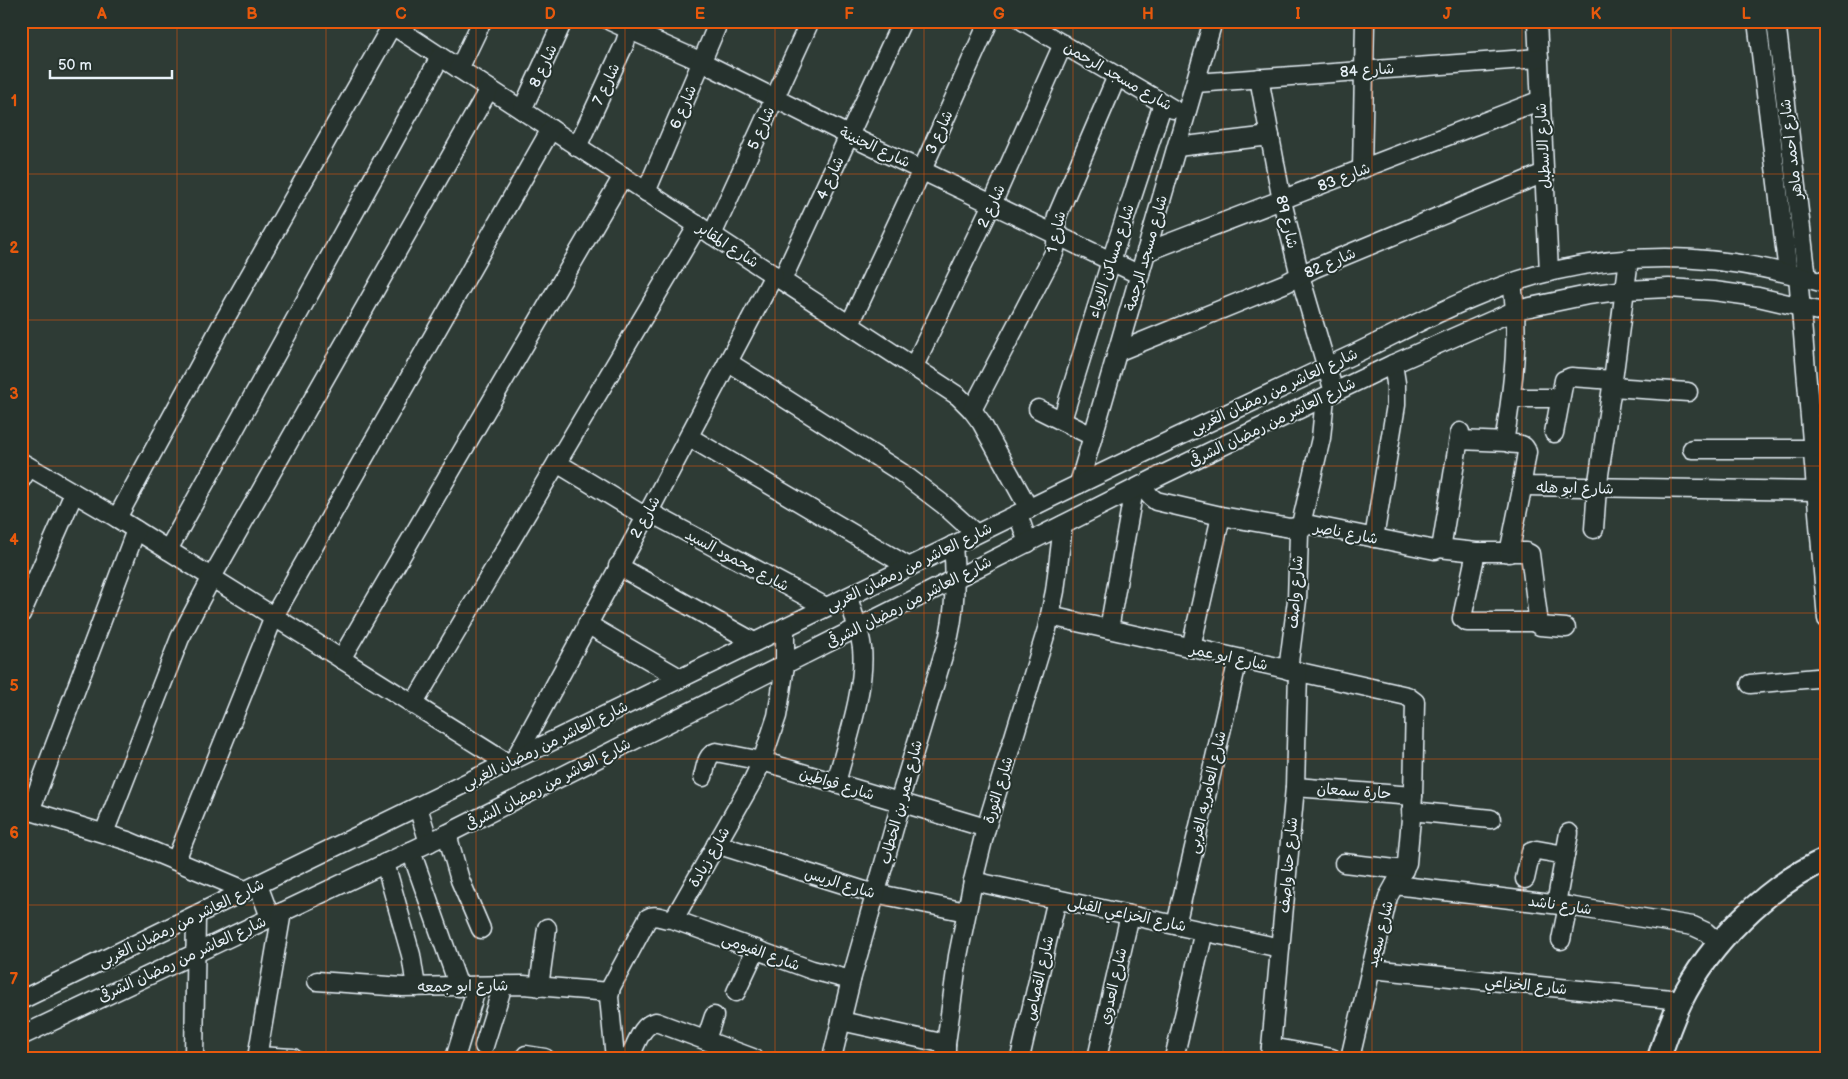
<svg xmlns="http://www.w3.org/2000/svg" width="1848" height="1079" font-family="'Balsamiq Sans','Playpen Sans Arabic',sans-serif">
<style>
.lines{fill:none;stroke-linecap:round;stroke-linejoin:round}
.minor-casing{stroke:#e8f1f8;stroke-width:21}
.major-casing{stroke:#e8f1f8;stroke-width:26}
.minor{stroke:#26332d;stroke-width:18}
.major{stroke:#26332d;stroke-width:22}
.grid{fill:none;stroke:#e8590c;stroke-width:1;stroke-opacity:0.55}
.labels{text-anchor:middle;stroke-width:4;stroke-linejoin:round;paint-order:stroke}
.street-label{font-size:15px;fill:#e8f1f8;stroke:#26332d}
.neatline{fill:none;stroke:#e8590c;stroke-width:2}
.grid-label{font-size:16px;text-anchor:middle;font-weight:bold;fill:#e8590c}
</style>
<rect width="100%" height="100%" fill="#2e3b35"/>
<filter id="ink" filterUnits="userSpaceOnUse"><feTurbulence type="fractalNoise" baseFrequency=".02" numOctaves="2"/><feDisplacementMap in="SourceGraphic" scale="10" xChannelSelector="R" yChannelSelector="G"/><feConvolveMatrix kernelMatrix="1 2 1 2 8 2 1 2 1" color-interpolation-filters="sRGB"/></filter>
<g filter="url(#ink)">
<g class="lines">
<defs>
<g id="minor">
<polyline points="386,21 958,396 972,410 981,422 1029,509"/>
<polyline points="610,21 702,62 850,136 1140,275"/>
<polyline points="1023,21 1173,109"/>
<polyline points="1537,21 1549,272"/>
<polyline points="1757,21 1788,272"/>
<polyline points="1776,21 1807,278"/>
<polyline points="459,69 482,21"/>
<polyline points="1259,78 1282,201 1300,276 1334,392"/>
<polyline points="1196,83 1539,58"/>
<polyline points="522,110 563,21"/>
<polyline points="577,147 625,43 632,21"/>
<polyline points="1177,147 1270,136"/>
<polyline points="1362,169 1365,21"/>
<polyline points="646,192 719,21"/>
<polyline points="712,235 810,21"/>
<polyline points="1146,252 1541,100"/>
<polyline points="1798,275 1827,619"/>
<polyline points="782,280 902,21"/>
<path d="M1512,283C1520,335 1513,385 1505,437L1509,443C1517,445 1524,442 1527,452L1522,482L1525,486L1816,491"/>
<polyline points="850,324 922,170 989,21"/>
<polyline points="1117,352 1286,283 1315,268 1544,173"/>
<polyline points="728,362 902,473 944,505 976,534"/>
<polyline points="914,366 992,204 1063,44"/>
<polyline points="1612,387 1688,392"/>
<polyline points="1511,398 1560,398"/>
<polyline points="1038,409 1092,436"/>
<path d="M972,410L1054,253C1059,240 1054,228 1057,216L1117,76"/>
<polyline points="1062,420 1111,261 1163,103"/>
<polyline points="1554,433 1564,380 1571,377 1613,380"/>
<polyline points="689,437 909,567"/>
<polyline points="1459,440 1507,442"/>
<polyline points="1692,449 1813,449"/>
<polyline points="21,462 117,518 507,763"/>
<polyline points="557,463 646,517"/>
<polyline points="21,480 29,467"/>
<polyline points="1079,484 1213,21"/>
<polyline points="1141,486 1151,497 1156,501 1221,516 1290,528 1311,525 1435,550 1439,548 1442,543 1460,432"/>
<polyline points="649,512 826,607"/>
<polyline points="1018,514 1028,543"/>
<polyline points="117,518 221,326 392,25"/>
<polyline points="1594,529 1597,488 1613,380 1629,259"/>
<polyline points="1374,538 1396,405 1396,383 1393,364"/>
<polyline points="1439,548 1476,552 1526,552 1530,554 1538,617 1534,622 1467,622 1462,618 1476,552"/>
<polyline points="168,550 440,57"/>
<polyline points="1509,553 1523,484"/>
<polyline points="618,566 754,642"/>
<polyline points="21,614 74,493"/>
<polyline points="1050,616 1407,696 1415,702 1413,796 1407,863 1388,897 1350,1058"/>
<polyline points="1534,622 1540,626 1566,628"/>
<polyline points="587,624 680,678"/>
<polyline points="1109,629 1134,489"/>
<polyline points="1191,648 1221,516"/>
<polyline points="341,659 623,176"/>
<polyline points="1288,670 1297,600 1299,533 1321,438 1325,397"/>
<polyline points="1750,684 1827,677"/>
<polyline points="413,705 698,225"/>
<polyline points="515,759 646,517 774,275"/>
<path d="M703,777C706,767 706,755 716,752L762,761L986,828"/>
<path d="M836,783C846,744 866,688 862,648C860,631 853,614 848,597"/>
<polyline points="1295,787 1413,796"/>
<polyline points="418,807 429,843"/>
<polyline points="21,808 128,841 247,891"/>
<polyline points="30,811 136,530"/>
<polyline points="1411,811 1491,819"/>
<polyline points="104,833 180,638 212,577 489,89"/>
<polyline points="447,834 460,880 481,929"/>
<polyline points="716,844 865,891 966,912"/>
<polyline points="411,851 459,987"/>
<polyline points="176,860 274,616 551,129"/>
<polyline points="385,863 411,955 416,987"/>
<polyline points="1344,863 1404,870"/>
<polyline points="1525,879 1531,852 1537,850 1565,855"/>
<polyline points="973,881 1280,948"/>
<polyline points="258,885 270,917"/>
<polyline points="1395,885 1568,906 1693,926 1706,932 1719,944"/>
<polyline points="1556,904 1569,833"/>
<polyline points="672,919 812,970 851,980"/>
<polyline points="1176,925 1238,659"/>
<polyline points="1561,940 1568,906"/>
<polyline points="1371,969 1681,1000"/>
<polyline points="317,981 403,987 523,985 610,992"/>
<polyline points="539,987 547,928"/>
<polyline points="736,992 756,949"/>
<path d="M21,1000C360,835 699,670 1038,504C1142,453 1247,404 1352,355C1417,324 1482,287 1553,271C1648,249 1734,256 1827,284"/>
<polyline points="841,1021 946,1044"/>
<polyline points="21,1036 447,834 1162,475 1393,364 1516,310 1588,295 1625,290 1669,288 1714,291 1758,297 1827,313"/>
<polyline points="706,1040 714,1016"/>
<polyline points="484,1046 503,985"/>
<polyline points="1271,1047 1332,1058"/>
<polyline points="456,1055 477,986"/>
<polyline points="526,1055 545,1058"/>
<polyline points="257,1056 293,1058"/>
<polyline points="194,1058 196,915"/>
<polyline points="257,1058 282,912"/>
<path d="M615,1058L609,997L611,987L648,918C657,912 667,923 675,917L753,780L762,761L777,716L781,692L785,665V627"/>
<path d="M629,1058C636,1046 641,1024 656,1022L753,1058"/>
<path d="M832,1058L851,980L898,814L902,792L949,636C956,605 956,577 953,545"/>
<polyline points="946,1058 946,1044 958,956 973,881 986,828 1047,629 1055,591 1063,525"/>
<polyline points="1020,1058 1057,899"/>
<polyline points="1097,1058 1130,915"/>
<polyline points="1174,1058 1204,931"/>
<polyline points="1270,1058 1295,787 1298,672"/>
</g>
<path id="major" d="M1659,1058C1665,1039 1672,1019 1681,1001C1709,944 1768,885 1827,859"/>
</defs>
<use href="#minor" class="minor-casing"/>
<use href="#major" class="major-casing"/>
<use href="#minor" class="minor"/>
<use href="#major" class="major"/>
</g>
</g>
<path class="grid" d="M177,21V1058M326,21V1058M476,21V1058M625,21V1058M775,21V1058M924,21V1058M1073,21V1058M1223,21V1058M1372,21V1058M1522,21V1058M1671,21V1058M21,174H1827M21,320H1827M21,466H1827M21,613H1827M21,759H1827M21,905H1827"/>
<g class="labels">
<g class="street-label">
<text transform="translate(543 66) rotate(-65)" y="5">شارع 8</text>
<text transform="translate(1367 70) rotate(-4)" y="5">شارع 84</text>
<text transform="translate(1118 76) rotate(30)" y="5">شارع مسجد الرحمن</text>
<text transform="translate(606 84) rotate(-65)" y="5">شارع 7</text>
<text transform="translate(683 107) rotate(-67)" y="5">شارع 6</text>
<text transform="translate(761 128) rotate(-66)" y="5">شارع 5</text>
<text transform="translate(939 132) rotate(-66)" y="5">شارع 3</text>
<text transform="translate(1543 146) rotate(-93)" y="5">شارع الاسطبل</text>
<text transform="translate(875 147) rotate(25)" y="5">شارع الجنينة</text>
<text transform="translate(1791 149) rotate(-97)" y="5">شارع احمد ماهر</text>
<text transform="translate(1344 177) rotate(-21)" y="5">شارع 83</text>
<text transform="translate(830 178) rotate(-65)" y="5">شارع 4</text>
<text transform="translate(991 206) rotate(-65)" y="5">شارع 2</text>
<text transform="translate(1287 222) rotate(77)" y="5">شارع 89</text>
<text transform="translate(1056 232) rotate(-78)" y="5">شارع 1</text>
<text transform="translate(728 245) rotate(33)" y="5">شارع المقابر</text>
<text transform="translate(1146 253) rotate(-74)" y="5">شارع مسجد الرحمة</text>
<text transform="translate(1111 261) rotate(-72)" y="5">شارع مساكن الايواء</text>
<text transform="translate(1330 263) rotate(-24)" y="5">شارع 82</text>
<text transform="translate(1274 391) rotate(-25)" y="5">شارع العاشر من رمضان الغربى</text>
<text transform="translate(1272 422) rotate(-26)" y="5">شارع العاشر من رمضان الشرقى</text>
<text transform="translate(1575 488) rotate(1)" y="5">شارع ابو هله</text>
<text transform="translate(645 517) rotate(-61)" y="5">شارع 2</text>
<text transform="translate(1346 533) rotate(11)" y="5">شارع ناصر</text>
<text transform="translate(737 560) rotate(28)" y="5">شارع محمود السيد</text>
<text transform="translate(909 567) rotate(-26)" y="5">شارع العاشر من رمضان الغربى</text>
<text transform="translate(1295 592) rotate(-86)" y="5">شارع واصف</text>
<text transform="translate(909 602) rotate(-27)" y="5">شارع العاشر من رمضان الشرقى</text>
<text transform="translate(1229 657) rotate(12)" y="5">شارع ابو عمر</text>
<text transform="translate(545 745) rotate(-26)" y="5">شارع العاشر من رمضان الغربى</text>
<text transform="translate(548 784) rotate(-27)" y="5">شارع العاشر من رمضان الشرقى</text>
<text transform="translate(837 784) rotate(17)" y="5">شارع قواطين</text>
<text transform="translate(998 790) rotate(-73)" y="5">شارع الثورة</text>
<text transform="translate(1354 791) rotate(4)" y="5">حارة سمعان</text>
<text transform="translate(1207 792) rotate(-77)" y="5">شارع العامريه الغربى</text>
<text transform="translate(901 802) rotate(-75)" y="5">شارع عمر بن الخطاب</text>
<text transform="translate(709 857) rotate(-60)" y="5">شارع زيادة</text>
<text transform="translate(1288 865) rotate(-85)" y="5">شارع حنا واصف</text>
<text transform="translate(840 883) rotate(17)" y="5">شارع الريس</text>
<text transform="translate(1560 905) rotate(8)" y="5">شارع ناشد</text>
<text transform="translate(1127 914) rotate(12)" y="5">شارع الخزاعي القبلى</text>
<text transform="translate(181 923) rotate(-26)" y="5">شارع العاشر من رمضان الغربى</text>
<text transform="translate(1380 934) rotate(-76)" y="5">شارع سعيد</text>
<text transform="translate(761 952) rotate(20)" y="5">شارع الفيومى</text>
<text transform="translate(182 959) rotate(-25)" y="5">شارع العاشر من رمضان الشرقى</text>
<text transform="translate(1039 978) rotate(-77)" y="5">شارع القصاص</text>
<text transform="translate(1526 985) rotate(6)" y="5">شارع الخزاعي</text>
<text transform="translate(463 986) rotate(-1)" y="5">شارع ابو جمعه</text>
<text transform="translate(1113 986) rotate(-77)" y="5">شارع العدوى</text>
</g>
</g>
<rect width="1848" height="1079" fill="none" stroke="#26332d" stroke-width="55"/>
<path d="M50 70v8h122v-8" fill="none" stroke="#e8f1f8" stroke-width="2.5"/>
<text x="58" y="70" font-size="15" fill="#e8f1f8" stroke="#26332d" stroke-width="4" paint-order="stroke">50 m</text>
<rect x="28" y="28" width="1792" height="1024" class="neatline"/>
<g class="grid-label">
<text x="102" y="19">A</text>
<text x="252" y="19">B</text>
<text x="401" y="19">C</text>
<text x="550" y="19">D</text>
<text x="700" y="19">E</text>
<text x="849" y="19">F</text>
<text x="999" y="19">G</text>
<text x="1148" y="19">H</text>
<text x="1298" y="19">I</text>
<text x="1447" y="19">J</text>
<text x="1596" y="19">K</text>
<text x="1746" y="19">L</text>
<text x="14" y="106">1</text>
<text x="14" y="253">2</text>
<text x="14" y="399">3</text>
<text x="14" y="545">4</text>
<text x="14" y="691">5</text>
<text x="14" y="838">6</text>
<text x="14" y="984">7</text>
</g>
</svg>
